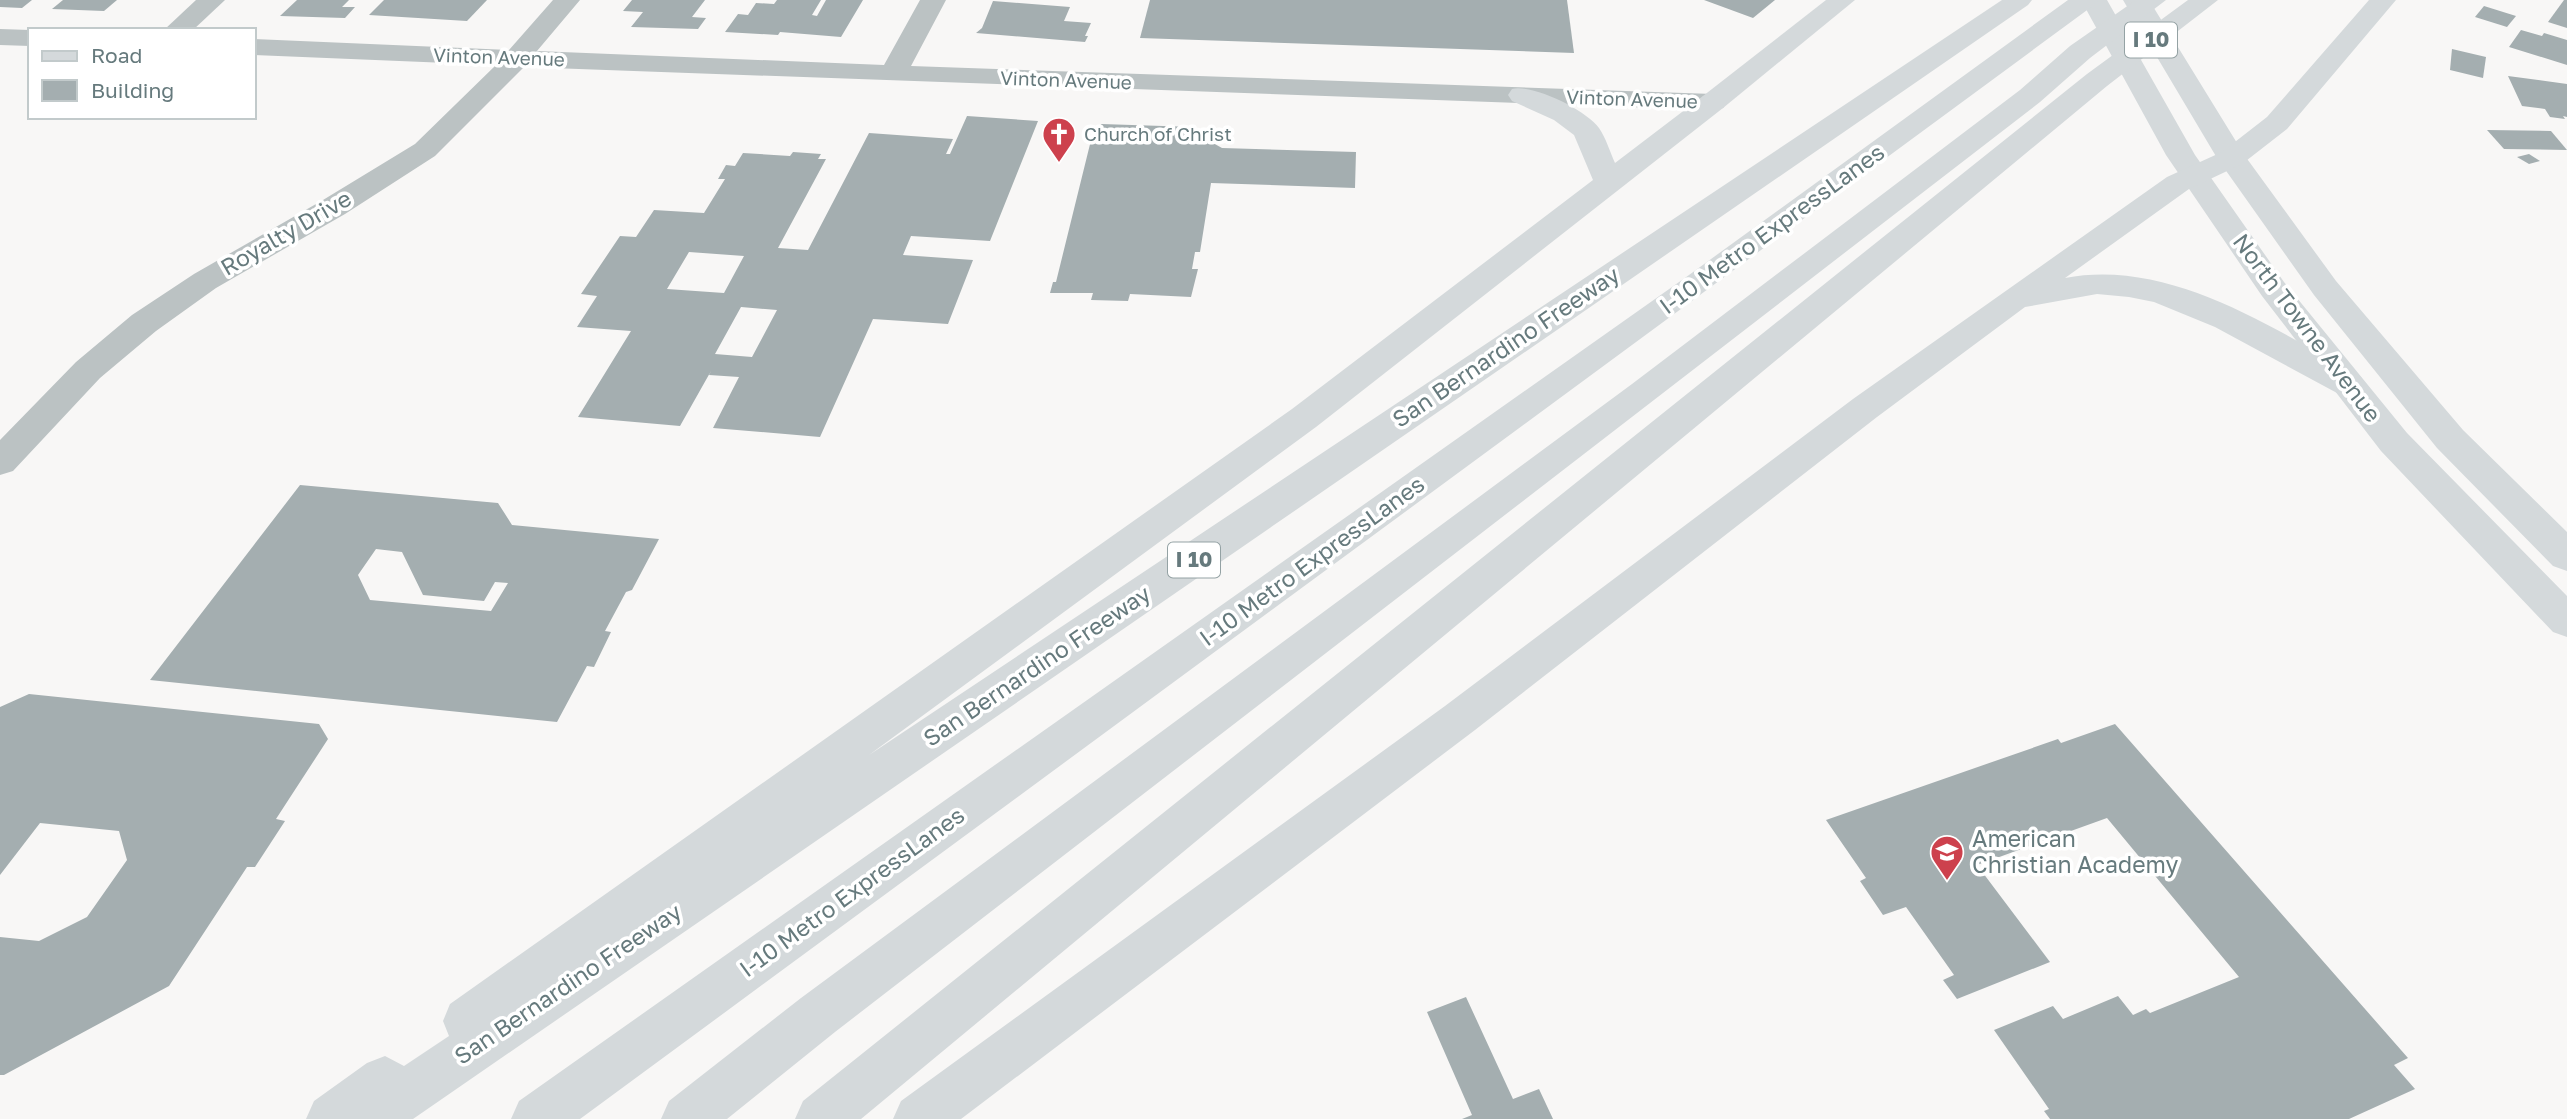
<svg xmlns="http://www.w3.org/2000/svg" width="2567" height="1119" font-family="'Golos Text',sans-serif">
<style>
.building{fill:#a4aeb0;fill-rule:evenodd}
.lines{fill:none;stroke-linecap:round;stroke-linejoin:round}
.minor{fill:#bbc2c3;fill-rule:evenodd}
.major{fill:#d4d9db;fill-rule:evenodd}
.highway{fill:#d4d9db;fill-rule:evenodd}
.labels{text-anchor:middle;stroke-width:7;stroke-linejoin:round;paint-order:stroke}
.far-street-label{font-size:19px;fill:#667a7d;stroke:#fff}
.far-poi-label{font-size:19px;fill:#667a7d;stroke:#fff;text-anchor:start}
.shield{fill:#fff;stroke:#94a2a4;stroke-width:2}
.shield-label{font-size:21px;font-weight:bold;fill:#667a7d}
.street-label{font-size:23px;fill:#667a7d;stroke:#fff}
.poi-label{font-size:23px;fill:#667a7d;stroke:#fff;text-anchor:start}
</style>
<rect width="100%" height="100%" fill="#f8f7f6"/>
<g class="building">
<polygon points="0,0 32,0 22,8 0,7"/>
<polygon points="63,0 117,0 104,11 52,9"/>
<polygon points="297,0 349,0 342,7 355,7 345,18 280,16"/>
<polygon points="384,0 487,0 467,21 369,15"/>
<polygon points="632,0 705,0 692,17 706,18 698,29 631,27 643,12 623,11"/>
<polygon points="777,0 821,0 812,15 817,16 826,0 863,0 841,37 780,32 778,35 725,32 738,14 748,15 756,3 774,4"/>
<polygon points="1150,0 1567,0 1574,53 1140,38"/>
<polygon points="1704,0 1775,0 1753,18"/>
<polygon points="2564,0 2567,0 2567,28 2548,22"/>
<polygon points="993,1 1070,7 1064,21 1091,23 1085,36 1088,36 1085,42 976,33 982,28"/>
<polygon points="2484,6 2516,16 2507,27 2475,17"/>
<polygon points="2521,30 2542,36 2544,33 2567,40 2567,65 2509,47"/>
<polygon points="2452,49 2486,57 2483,78 2450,70"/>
<polygon points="2508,76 2567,84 2567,117 2563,116 2565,119 2550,117 2545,109 2522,106"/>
<path d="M967,116L1038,121L990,241L911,236L903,255L973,260L948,324L873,319L820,437L713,428L739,377L709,375L711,371L680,426L578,417L631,331L577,327L597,296L581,294L620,236L636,237L654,210L704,213L725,179H718L726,165L735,166L743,153L790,156L793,152L821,154L818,159H826L778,248L808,250L869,133L953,139L946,154H950ZM689,252L744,256L724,293L667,289ZM741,307L777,310L752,357L715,354Z"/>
<polygon points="1101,124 1194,127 1193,132 1222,148 1356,152 1355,188 1211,183 1200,252 1195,252 1192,269 1198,269 1191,297 1130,294 1128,301 1091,300 1093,293 1050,293 1053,282 1056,282 1094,128 1100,128"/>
<polygon points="2487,130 2551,131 2567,150 2504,149"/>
<polygon points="2529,154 2540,161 2529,164 2517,157"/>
<path d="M300,485L498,503L512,525L659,539L632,590L626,592L605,631L611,632L594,667L587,666L557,722L150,680ZM376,549L402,552L423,595L484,601L495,582L508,583L491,611L370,600L358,575Z"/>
<polygon points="29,694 319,724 328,739 276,819 285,821 255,867 247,867 169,986 4,1075 0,1075 0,937 39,941 87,917 127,860 119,831 40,823 0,875 0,707"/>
<polygon points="2115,724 2408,1058 2394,1065 2415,1089 2349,1119 2050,1119 2044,1111 2049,1109 1994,1030 2053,1006 2063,1019 2118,996 2133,1015 2146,1009 2150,1013 2239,977 2107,818 1977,865 2050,962 1957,999 1943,980 1954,975 1906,907 1883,915 1860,881 1866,878 1826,820 2058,739 2061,743"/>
<polygon points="1466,997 1513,1099 1539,1089 1553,1119 1462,1119 1472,1115 1427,1012"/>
</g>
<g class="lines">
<g class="minor">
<polygon points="196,0 225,0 193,30 164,30"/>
<polygon points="553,0 580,0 537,51 884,65 920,0 946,0 911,66 1713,94 1723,96 1727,102 1723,108 1713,110 524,67 435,156 345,214 216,288 156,331 100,378 13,471 0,475 0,440 76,362 132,315 194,274 323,200 415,144 496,65 254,55 254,39 509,50"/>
<polygon points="0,29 30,30 30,46 0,45"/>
</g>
<g class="major">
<polygon points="1826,0 1855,0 1723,108 1713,110 1703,108 1699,102 1703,96"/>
<polygon points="2081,0 2107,0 2195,155 2284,282 2407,433 2567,596 2567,637 2553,632 2381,451 2262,296 2166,155"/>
<polygon points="2123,0 2149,0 2245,156 2336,281 2463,430 2567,532 2567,571 2553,566 2437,448 2314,295 2217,158"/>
</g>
<g class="highway">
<path d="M2002,0H2032L2028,5L413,1119H306L314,1101L367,1063L385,1056L404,1066L449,1036L443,1021L450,1004L1292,409L1593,180L1574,135L1554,120L1512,101L1508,95L1512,89C1533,84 1586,110 1599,128C1606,138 1610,152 1615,163L1703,96L1713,94L1723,96L1727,102L1723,108L1316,427L869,755Z"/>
<polygon points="2068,0 2098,0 2094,5 580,1119 511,1119 519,1101 1689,275"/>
<polygon points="2136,0 2166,0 2090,58 2040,102 835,1032 727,1119 661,1119 669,1101 801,998 1632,384 2020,90 2070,46"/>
<polygon points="2188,0 2218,0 2107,86 861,1119 795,1119 803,1101 2087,74"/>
<path d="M2369,0H2396L2287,129L2242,164L2189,189L2065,278C2170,258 2274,329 2361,377L2366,385L2361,393L2349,397L2337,393L2215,327L2154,302L2129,297L2097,294L2025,307L1877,417L1475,730L961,1119H893L901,1101L1445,706L1853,399L2167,177L2222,152L2267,117Z"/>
</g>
</g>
<defs>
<symbol id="church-pin" viewBox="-11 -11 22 30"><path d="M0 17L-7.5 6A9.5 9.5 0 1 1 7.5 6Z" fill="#cd414d" stroke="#fff"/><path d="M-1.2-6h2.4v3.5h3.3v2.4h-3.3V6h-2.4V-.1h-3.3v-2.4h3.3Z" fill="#fff"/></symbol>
<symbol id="school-pin" viewBox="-11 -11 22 30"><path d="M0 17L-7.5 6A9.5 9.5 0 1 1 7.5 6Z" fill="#cd414d" stroke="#fff"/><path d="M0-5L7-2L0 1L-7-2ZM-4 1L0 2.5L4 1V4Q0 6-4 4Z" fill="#fff"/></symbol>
</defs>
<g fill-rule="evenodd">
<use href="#church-pin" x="1040" y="115" width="38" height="52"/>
<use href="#school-pin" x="1928" y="833" width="38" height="52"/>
</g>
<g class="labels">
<g class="far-street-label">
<text transform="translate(499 57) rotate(2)" y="7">Vinton Avenue</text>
<text transform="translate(1066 80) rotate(2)" y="7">Vinton Avenue</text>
<text transform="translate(1632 99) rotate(2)" y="7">Vinton Avenue</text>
</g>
<g class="far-poi-label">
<text x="1084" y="141">Church of Christ</text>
</g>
<g class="shield">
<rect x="2125" y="22.5" width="52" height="35" rx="5"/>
<rect x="1168" y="542.5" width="52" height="35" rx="5"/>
</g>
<g class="shield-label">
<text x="2151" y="47">I 10</text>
<text x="1194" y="567">I 10</text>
</g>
<g class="street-label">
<text transform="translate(1772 229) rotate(-36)" y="8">I-10 Metro ExpressLanes</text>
<text transform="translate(286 233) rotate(-30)" y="8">Royalty Drive</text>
<text transform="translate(2307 328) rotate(53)" y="8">North Towne Avenue</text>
<text transform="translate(1506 347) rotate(-34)" y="8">San Bernardino Freeway</text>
<text transform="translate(1312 561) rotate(-36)" y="8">I-10 Metro ExpressLanes</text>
<text transform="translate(1037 666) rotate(-34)" y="8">San Bernardino Freeway</text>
<text transform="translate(852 892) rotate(-36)" y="8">I-10 Metro ExpressLanes</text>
<text transform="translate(568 984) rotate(-34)" y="8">San Bernardino Freeway</text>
</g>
<g class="poi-label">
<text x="1972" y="847">American<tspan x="1972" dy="26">Christian Academy</tspan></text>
</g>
</g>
<rect x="28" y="28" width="228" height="91" fill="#ffffff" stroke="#c2cacb" stroke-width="2"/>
<rect x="42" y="51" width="35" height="10" fill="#d4d9db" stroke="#c2cacb" stroke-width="2"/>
<text x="91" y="63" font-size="21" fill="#667a7d">Road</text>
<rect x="42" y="80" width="35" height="21" fill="#a4aeb0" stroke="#c2cacb" stroke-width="2"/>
<text x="91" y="98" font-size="21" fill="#667a7d">Building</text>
</svg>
